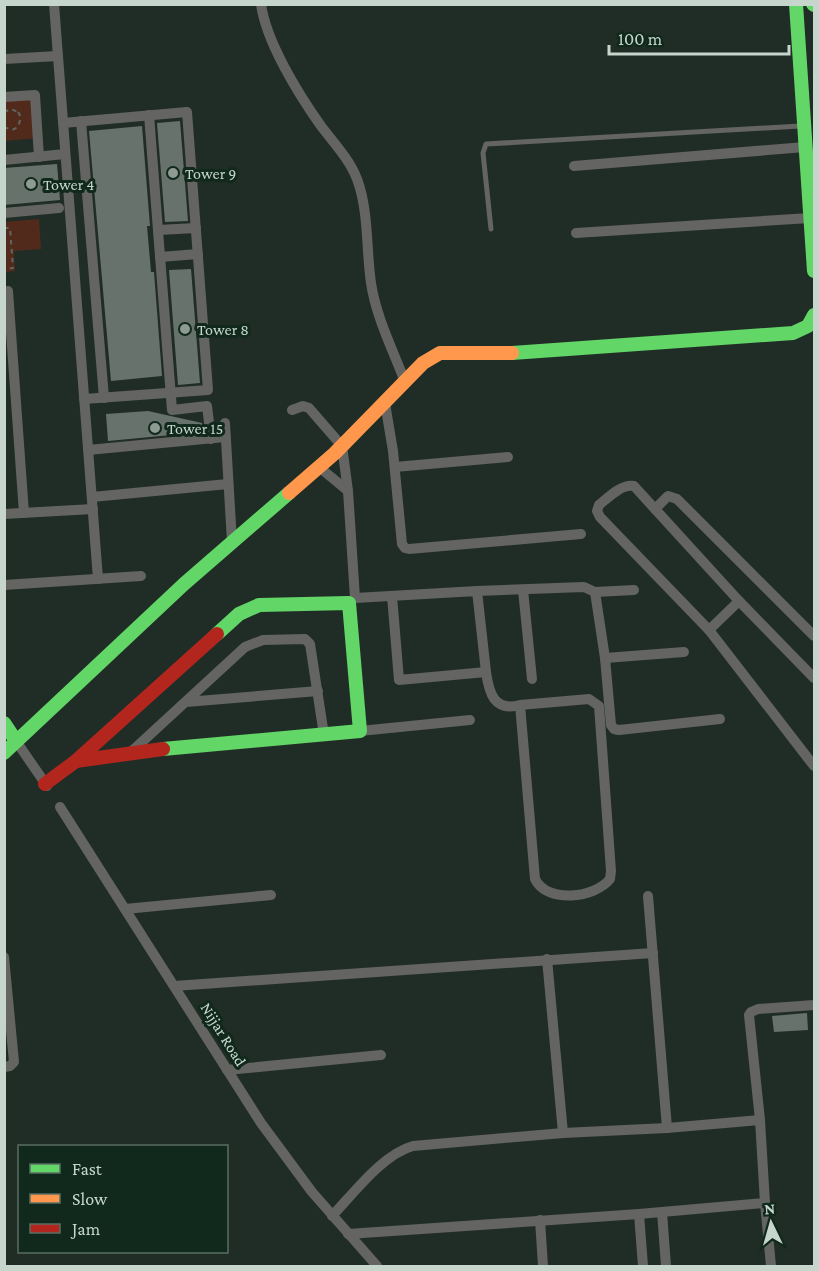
<svg xmlns="http://www.w3.org/2000/svg" width="819" height="1271" font-family="'Crimson Pro',serif">
<style>
.green{fill:#522a1b}
.building{fill:#66726b}
.lines{fill:none;stroke-linecap:round;stroke-linejoin:round}
.path{stroke:#626662;stroke-width:2;stroke-dasharray:4.5 4.5;stroke-linecap:butt}
.lane{stroke:#646462;stroke-width:5}
.street{stroke:#646462;stroke-width:10}
.fast{stroke:#63d668;stroke-width:14}
.slow{stroke:#ff974d;stroke-width:14}
.jam{stroke:#b3261e;stroke-width:14}
.poi-dot{fill:#8d9b93;stroke:#10291c;stroke-width:2}
.labels{text-anchor:middle;stroke-width:6;stroke-linejoin:round;paint-order:stroke}
.poi-label{font-size:16px;fill:#c7d6cd;stroke:#10291c;text-anchor:start}
.street-label{font-size:16px;fill:#c7d6cd;stroke:#10291c}
</style>
<rect width="100%" height="100%" fill="#202d26"/>
<g class="green">
<polygon points="35,95 38,138 5,141 5,97"/>
<polygon points="39,219 41,249 14,251 15,271 5,272 5,222"/>
</g>
<g class="building">
<polygon points="180,121 188,221 165,222 157,123"/>
<polygon points="142,126 150,226 147,226 151,272 154,272 162,376 111,381 89,131"/>
<polygon points="57,164 60,200 4,205 4,168"/>
<polygon points="191,269 200,383 178,385 169,270"/>
<polygon points="148,411 202,423 203,432 108,441 106,414"/>
<polygon points="807,1013 808,1030 774,1032 772,1016"/>
</g>
<g class="lines">
<g class="path">
<polyline points="4,112 11,109 18,112"/>
<polyline points="4,127 12,130 18,127 21,117 18,112"/>
<polyline points="4,228 10,228 13,268 4,269"/>
</g>
<polyline class="lane" points="491,229 483,153 486,144 800,126"/>
<g class="street">
<polyline points="54,4 98,579"/>
<path d="M261,4C266,42 299,95 321,126C334,143 350,160 357,179C369,211 366,249 371,283C376,317 393,350 405,382"/>
<polyline points="4,59 58,56"/>
<polyline points="4,97 35,95 39,157"/>
<polyline points="149,115 172,410 207,406 211,439"/>
<polyline points="81,121 104,398"/>
<polyline points="63,123 187,112 208,390 84,399"/>
<polyline points="4,160 65,154"/>
<polyline points="574,166 805,147"/>
<polyline points="4,213 59,208"/>
<polyline points="158,230 196,228"/>
<polyline points="576,233 810,218"/>
<polyline points="160,257 198,254"/>
<polyline points="8,291 24,513"/>
<polyline points="385,403 393,451 402,544 405,548 409,549 581,534"/>
<polyline points="292,410 303,406 309,408 342,446 348,491 355,598 477,591 486,672 399,680 392,596"/>
<polyline points="225,423 232,542"/>
<polyline points="88,450 225,437"/>
<polyline points="319,467 348,491"/>
<polyline points="395,467 508,457"/>
<polyline points="92,497 228,484"/>
<polyline points="655,509 668,496 677,499 814,636"/>
<polyline points="4,514 93,509"/>
<polyline points="4,585 141,576"/>
<polyline points="523,590 532,679"/>
<polyline points="477,591 584,587 595,592 605,658 611,725 614,729 619,730 720,719"/>
<polyline points="595,592 634,590"/>
<polyline points="709,630 739,601"/>
<polyline points="605,658 684,652"/>
<path d="M486,672C489,693 494,712 520,705L589,699L599,706L611,871L610,879C595,898 547,904 535,879L520,705"/>
<path d="M814,678L739,601L634,486C621,484 609,497 599,505L597,511L600,517L709,630L814,766"/>
<polyline points="186,702 318,691"/>
<polyline points="360,731 470,720"/>
<polyline points="16,741 47,786"/>
<polyline points="131,752 245,647 263,640 305,639 310,644 324,735"/>
<polyline points="60,807 261,1123 312,1192 377,1266"/>
<polyline points="648,896 667,1128"/>
<polyline points="125,909 271,895"/>
<polyline points="4,957 14,1062 10,1066 4,1067"/>
<polyline points="547,959 563,1133"/>
<polyline points="174,986 653,953"/>
<polyline points="227,1070 381,1055"/>
<polyline points="765,1203 771,1266"/>
<polyline points="662,1212 666,1266"/>
<polyline points="639,1214 643,1266"/>
<path d="M332,1216C354,1193 383,1154 413,1146L563,1133L667,1128L760,1120"/>
<polyline points="540,1220 543,1266"/>
<polyline points="348,1234 639,1214 765,1203 760,1120 749,1015 751,1012 758,1009 814,1005"/>
</g>
<g class="fast">
<polyline points="796,4 814,271"/>
<polyline points="813,4 814,5"/>
<polyline points="512,353 793,333 808,326 814,315"/>
<polyline points="4,723 16,741"/>
<polyline points="163,749 360,731 349,603 259,605 239,614 217,634"/>
<polyline points="4,753 184,584 289,493"/>
</g>
<polyline class="slow" points="289,493 335,453 423,363 440,353 512,353"/>
<g class="jam">
<polyline points="76,761 163,749"/>
<polyline points="45,784 76,761 217,634"/>
</g>
</g>
<g class="poi-dot">
<circle cx="173" cy="173" r="6"/>
<circle cx="31" cy="184" r="6"/>
<circle cx="185" cy="329" r="6"/>
<circle cx="155" cy="428" r="6"/>
</g>
<g class="labels">
<g class="poi-label">
<text x="185" y="179">Tower 9</text>
<text x="43" y="190">Tower 4</text>
<text x="197" y="335">Tower 8</text>
<text x="167" y="434">Tower 15</text>
</g>
<g class="street-label">
<text transform="translate(224 1034) rotate(58)" y="6">Nijjar Road</text>
</g>
</g>
<rect width="819" height="1271" fill="none" stroke="#c7d6cd" stroke-width="12"/>
<rect x="18" y="1145" width="210" height="108" fill="#10291c" stroke="#596e63" stroke-width="1.5"/>
<rect x="30" y="1164" width="30" height="9" fill="#63d668" stroke="#596e63" stroke-width="1.5"/>
<text x="72" y="1175" font-size="18" fill="#c7d6cd">Fast</text>
<rect x="30" y="1194" width="30" height="9" fill="#ff974d" stroke="#596e63" stroke-width="1.5"/>
<text x="72" y="1205" font-size="18" fill="#c7d6cd">Slow</text>
<rect x="30" y="1224" width="30" height="9" fill="#b3261e" stroke="#596e63" stroke-width="1.5"/>
<text x="72" y="1235" font-size="18" fill="#c7d6cd">Jam</text>
<g transform="translate(771 1223) rotate(355)" stroke="#10291c" stroke-width="4.5" paint-order="stroke">
<path d="M0-4.5L10 22L0 15L-10 22Z" fill="#c7d6cd"/>
<text y="-9" font-size="16" font-weight="bold" text-anchor="middle" fill="#c7d6cd">N</text>
</g>
<path d="M609 45v9h180v-9" fill="none" stroke="#c7d6cd" stroke-width="3"/>
<text x="618" y="45" font-size="18" fill="#c7d6cd" stroke="#10291c" stroke-width="4.5" paint-order="stroke">100 m</text>
</svg>
